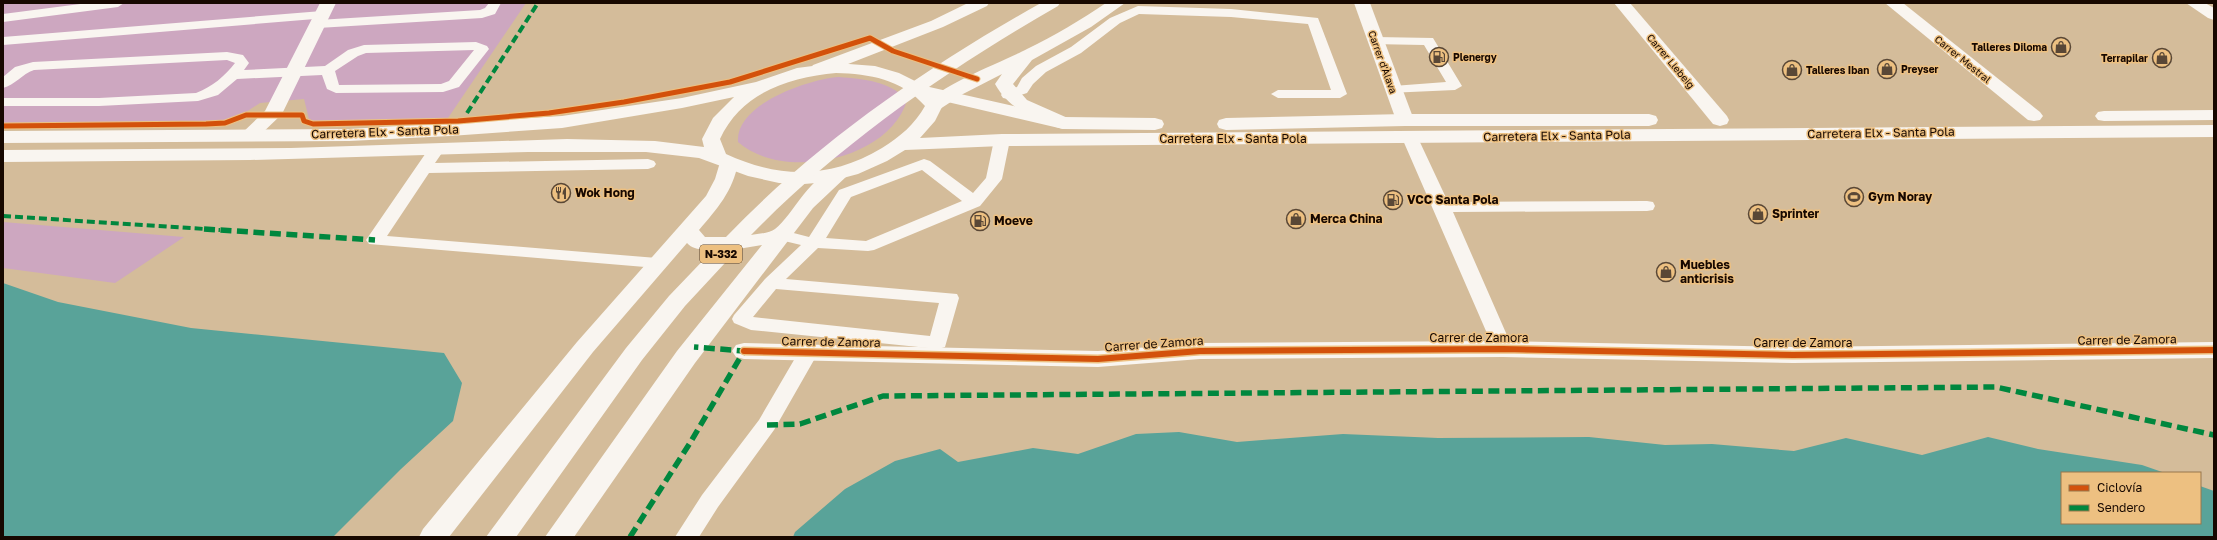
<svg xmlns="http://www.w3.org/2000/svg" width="2217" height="540" font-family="'Golos Text',sans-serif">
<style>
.green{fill:#cda7c0}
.water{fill:#59a399}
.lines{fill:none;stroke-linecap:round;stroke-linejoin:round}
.service{fill:#f9f5f0;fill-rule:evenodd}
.minor{fill:#f9f5f0;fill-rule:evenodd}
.secondary{fill:#f9f5f0;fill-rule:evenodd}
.trunk{fill:#f9f5f0;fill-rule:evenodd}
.quiet-far1{stroke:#00873e;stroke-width:4;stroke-dasharray:8 4;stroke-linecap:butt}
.quiet{stroke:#00873e;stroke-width:5.5;stroke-dasharray:11 5.5;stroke-linecap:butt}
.cycleway-far1-casing{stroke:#edc081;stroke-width:7}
.cycleway-casing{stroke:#edc081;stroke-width:9}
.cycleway-far1{stroke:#d3510b;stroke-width:5}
.cycleway{stroke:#d3510b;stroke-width:6}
.labels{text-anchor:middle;stroke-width:3;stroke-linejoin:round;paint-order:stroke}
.far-poi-label{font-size:10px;font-weight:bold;fill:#170800;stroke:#edc081;text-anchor:start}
.far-street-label{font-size:10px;fill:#170800;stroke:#edc081}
.shield{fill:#edc081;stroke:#573f27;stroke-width:1}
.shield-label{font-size:11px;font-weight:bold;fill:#170800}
.street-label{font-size:12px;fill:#170800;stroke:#edc081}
.poi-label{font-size:12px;font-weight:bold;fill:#170800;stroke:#edc081;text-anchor:start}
</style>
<rect width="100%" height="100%" fill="#d4bc9a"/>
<g class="green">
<polygon points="3,3 526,3 448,118 315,121 309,119 304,99 260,103 243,114 225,121 3,123"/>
<path d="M839,77C864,79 890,81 907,100C890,160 783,182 738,142C735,104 809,79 839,77Z"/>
<polygon points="3,222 184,237 115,283 3,268"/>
</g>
<g class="water">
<polygon points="3,283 58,302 191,328 444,353 462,383 453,421 401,469 333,537 3,537"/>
<polygon points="1179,432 1237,442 1343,434 1438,438 1589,437 1665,445 1712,444 1794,451 1846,438 1922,455 1988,437 2038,449 2142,465 2165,473 2062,473 2062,523 2200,523 2200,486 2214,491 2214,537 793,537 795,532 845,489 895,461 940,449 958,462 1033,448 1078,454 1136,434"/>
</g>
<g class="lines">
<g class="service">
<polygon points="88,3 124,3 118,7 3,22 3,14"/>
<polygon points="489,3 501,3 495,14 482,18 318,28 311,24 318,20 480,10 485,8"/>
<polygon points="1138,6 1231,9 1318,18 1347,94 1340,98 1278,98 1271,94 1278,90 1331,90 1308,24 1231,17 1139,14 1120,23 1081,53 1046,72 1033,84 1027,93 1008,99 1003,98 1001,95 1003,92 1017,87 1022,78 1036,66 1071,47 1110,18"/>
<polygon points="322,11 329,15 327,18 3,45 3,37"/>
<polygon points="1376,37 1433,38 1462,86 1455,90 1388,93 1386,90 1388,87 1393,86 1446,82 1424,45 1371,44 1369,41 1371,38"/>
<path d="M476,42L487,46L489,49L459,87L443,92L336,93L327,89L322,75L237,79L218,95L198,101L99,106H3V98H99L196,93C212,87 225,76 235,63L227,60L34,70C22,74 15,85 3,88V77L15,67L33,62L227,52L243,55L249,63L244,70L325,66L348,50L364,45ZM474,50L449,81L441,84L339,85L335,71L358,56L366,53Z"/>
<polygon points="1410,133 1415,135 1418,138 1448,202 1647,201 1653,202 1655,206 1653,210 1647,211 1453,212 1513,349 1510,354 1503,355 1496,354 1402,138 1405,135"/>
<path d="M1002,135L1007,137L1010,140L1002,179L980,206L874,250L868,251L818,248L786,279L957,294L959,298L945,347L938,349L751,330L734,323L732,319L734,315L765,279L801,245L776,239L773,235L776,231L782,230L809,237L839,190L924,159L930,161L973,193L986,178L994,140L997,137ZM922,170L962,201L866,241L826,238L851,197ZM776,289L939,303L930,336L753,317Z"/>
<polygon points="436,145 442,147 444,150 435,163 648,159 654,161 656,164 654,167 648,169 429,173 387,236 657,258 663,259 666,263 663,267 657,268 369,244 366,240 430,147"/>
<polygon points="808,347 815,348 818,353 774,430 718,507 699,537 675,537 702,495 759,420 801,348"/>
</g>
<g class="minor">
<polygon points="320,3 336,3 282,114 257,138 250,140 243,138 241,134 265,111"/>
<polygon points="1354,3 1370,3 1414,120 1412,124 1405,126 1398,124 1396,120"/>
<polygon points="1614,3 1630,3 1727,116 1729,120 1727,124 1720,126 1713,124"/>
<polygon points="1885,3 1903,3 2040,112 2043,116 2040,120 2034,121 2028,120"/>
<polygon points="2186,3 2205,3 2214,8 2214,20 2208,18"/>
<polygon points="1503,341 1793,347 2214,342 2214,358 1793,363 1503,357 1200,359 1098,367 744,359 736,357 732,351 736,345 744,343 1098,351 1200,343"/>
</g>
<g class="secondary">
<path d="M836,63L875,66L899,73L925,86L1063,117L1155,118L1162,120L1164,124L1162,128L1155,130L1063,129L939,100L943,105L935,121L920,138L1002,134L2214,125V137L1002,146L905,150L887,161L858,174L828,182L804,184L779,183L748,176L699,158L646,152H528L250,160L3,162V150L291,148L567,139L655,141L704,147L702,139L713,118L734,97L682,108L562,128L450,136L349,141L3,143V131L349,129L562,116L682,98L756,82L797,68ZM836,73C870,74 901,79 925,106C915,124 900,137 882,148C830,179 780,179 726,154L720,139C741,93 789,77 836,73Z"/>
<polygon points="2214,110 2214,120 2104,121 2098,120 2095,116 2098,112 2104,111"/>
<polygon points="1405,114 1649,114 1656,116 1658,120 1656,124 1649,126 1405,126 1226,130 1219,128 1217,124 1219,120 1226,118"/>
</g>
<g class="trunk">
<polygon points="968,3 989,3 987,6 943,27 825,73 813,73 810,69 813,65 931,21"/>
<path d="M1041,3H1060L1058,6C947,70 841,143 751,235C758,234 770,233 775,229C794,215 815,163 845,171L848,175L813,208L695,363L574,537H545L677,351L762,245L738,249L685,306L642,360L516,537H486L626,348L669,296L714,249C704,249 694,251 687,243L593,352L449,537H419L423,529L577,342L706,196L715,179L721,159L728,157L735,159L738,163C733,191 717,209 699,230L705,237H726C817,142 927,67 1041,3Z"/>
<path d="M1106,3H1125L1091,27L1032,60L1013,84L1027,100L1070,119L1072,123L1070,127L1063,129L1056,127C1031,117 1009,109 995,84L1002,74L963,94L940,109L934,110L928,109L925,105C938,86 1004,61 1027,49C1054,36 1081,20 1106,3Z"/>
</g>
<g class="quiet-far1">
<polyline points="467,113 538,3"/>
<polyline points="3,216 220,230"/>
</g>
<g class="quiet">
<polyline points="204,229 375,240"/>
<polyline points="767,425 800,424 883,396 1996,387 2214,435"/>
<polyline points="630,537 690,443 744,351 694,347"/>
</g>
<defs>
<polyline id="cycleway-far1" points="3,126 206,124 225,123 246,115 302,115 304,121 313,124 458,121 549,113 624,102 730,82 870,38 893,51 977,79"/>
<polyline id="cycleway" points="744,351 1098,359 1200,351 1503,349 1793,355 2214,350"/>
</defs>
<use href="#cycleway-far1" class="cycleway-far1-casing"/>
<use href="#cycleway" class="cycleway-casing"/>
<use href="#cycleway-far1" class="cycleway-far1"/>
<use href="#cycleway" class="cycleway"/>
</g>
<defs>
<symbol id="shop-ring" viewBox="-11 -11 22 22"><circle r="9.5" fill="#edc081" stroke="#594736" stroke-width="1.5"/><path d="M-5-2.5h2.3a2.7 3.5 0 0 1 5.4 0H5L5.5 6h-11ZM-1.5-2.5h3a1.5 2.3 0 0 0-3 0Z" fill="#594736"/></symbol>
<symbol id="fuel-ring" viewBox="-11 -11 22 22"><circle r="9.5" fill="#edc081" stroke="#594736" stroke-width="1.5"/><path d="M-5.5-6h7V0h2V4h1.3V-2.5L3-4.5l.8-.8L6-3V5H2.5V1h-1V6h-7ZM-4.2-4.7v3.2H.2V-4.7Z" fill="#594736"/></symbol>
<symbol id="restaurant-ring" viewBox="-11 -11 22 22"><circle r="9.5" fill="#edc081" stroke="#594736" stroke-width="1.5"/><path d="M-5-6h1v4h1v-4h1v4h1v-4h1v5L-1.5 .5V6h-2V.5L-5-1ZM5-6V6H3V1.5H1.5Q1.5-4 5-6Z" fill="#594736"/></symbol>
<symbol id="stadium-ring" viewBox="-11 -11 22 22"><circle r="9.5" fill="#edc081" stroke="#594736" stroke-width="1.5"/><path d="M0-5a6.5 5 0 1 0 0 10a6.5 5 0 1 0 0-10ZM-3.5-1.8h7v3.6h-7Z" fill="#594736"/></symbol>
</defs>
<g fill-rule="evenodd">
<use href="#shop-ring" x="2050" y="36" width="22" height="22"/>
<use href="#fuel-ring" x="1428" y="46" width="22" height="22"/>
<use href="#shop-ring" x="2151" y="47" width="22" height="22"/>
<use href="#shop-ring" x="1876" y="58" width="22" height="22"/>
<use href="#shop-ring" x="1781" y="59" width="22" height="22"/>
<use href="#restaurant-ring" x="550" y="182" width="22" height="22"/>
<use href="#stadium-ring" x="1843" y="186" width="22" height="22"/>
<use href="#fuel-ring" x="1382" y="189" width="22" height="22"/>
<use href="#shop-ring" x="1747" y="203" width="22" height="22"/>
<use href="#shop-ring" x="1285" y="208" width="22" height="22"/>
<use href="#fuel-ring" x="969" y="210" width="22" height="22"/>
<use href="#shop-ring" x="1655" y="261" width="22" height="22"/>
</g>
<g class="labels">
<g class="far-poi-label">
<text x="2047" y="51" text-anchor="end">Talleres Diloma</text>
<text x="1453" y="61">Plenergy</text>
<text x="2148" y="62" text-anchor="end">Terrapilar</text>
<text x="1901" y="73">Preyser</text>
<text x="1806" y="74">Talleres Iban</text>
</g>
<g class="far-street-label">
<text transform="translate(1963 59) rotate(39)" y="4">Carrer Mestral</text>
<text transform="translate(1671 61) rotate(50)" y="4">Carrer Llebeig</text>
<text transform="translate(1383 62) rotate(70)" y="4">Carrer d'Àlava</text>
</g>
<rect class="shield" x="700" y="245" width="42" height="18" rx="3"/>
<g class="shield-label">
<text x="721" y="258">N-332</text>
</g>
<g class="street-label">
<text transform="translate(385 132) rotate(-2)" y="4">Carretera Elx - Santa Pola</text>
<text transform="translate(1881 133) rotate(-1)" y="4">Carretera Elx - Santa Pola</text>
<text transform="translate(1557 136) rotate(-1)" y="4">Carretera Elx - Santa Pola</text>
<text x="1233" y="143">Carretera Elx - Santa Pola</text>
<text x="1479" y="342">Carrer de Zamora</text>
<text transform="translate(2127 340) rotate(-1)" y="4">Carrer de Zamora</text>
<text transform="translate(831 342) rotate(1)" y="4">Carrer de Zamora</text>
<text x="1803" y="347">Carrer de Zamora</text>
<text transform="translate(1154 344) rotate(-4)" y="4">Carrer de Zamora</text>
</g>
<g class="poi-label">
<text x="575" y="197">Wok Hong</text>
<text x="1868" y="201">Gym Noray</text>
<text x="1407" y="204">VCC Santa Pola</text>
<text x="1772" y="218">Sprinter</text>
<text x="1310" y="223">Merca China</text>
<text x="994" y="225">Moeve</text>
<text x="1680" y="269">Muebles<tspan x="1680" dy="14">anticrisis</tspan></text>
</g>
</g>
<rect width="2217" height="540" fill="none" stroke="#170800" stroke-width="8"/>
<rect x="2061" y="472" width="140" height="52" fill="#edc081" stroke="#97764d"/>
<rect x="2069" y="485" width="20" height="6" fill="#d3510b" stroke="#97764d"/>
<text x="2097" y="492" font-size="12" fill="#170800">Ciclovía</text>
<rect x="2069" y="505" width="20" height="6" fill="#00873e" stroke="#97764d"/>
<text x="2097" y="512" font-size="12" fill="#170800">Sendero</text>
</svg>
